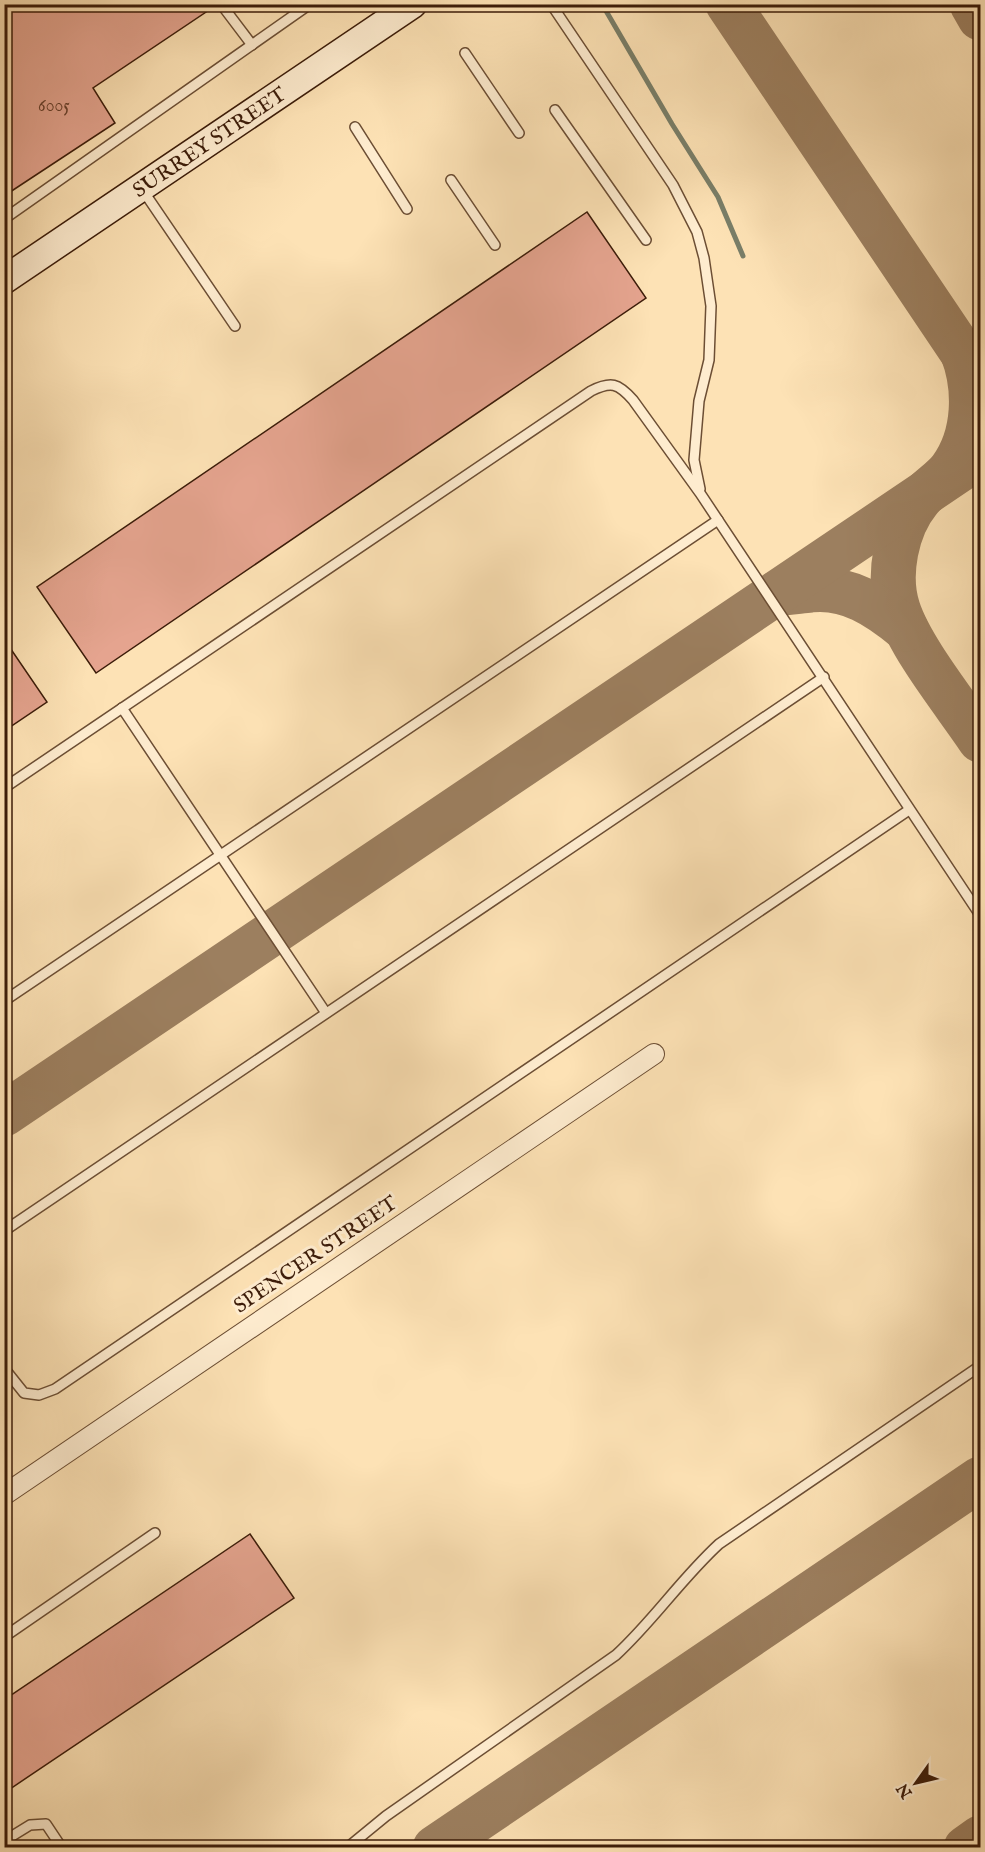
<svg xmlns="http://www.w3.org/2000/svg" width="985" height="1852" font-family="'IM FELL English',serif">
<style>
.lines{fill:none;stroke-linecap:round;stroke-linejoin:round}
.stream{stroke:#797e68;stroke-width:5}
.taxiway{stroke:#9c7f5f;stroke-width:45}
.building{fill:#e5a48f;stroke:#3c1c09;stroke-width:1.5}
.lane-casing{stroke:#6c4e34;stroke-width:12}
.street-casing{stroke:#6c4e34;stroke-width:22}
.secondary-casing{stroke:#3c1c09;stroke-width:30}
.lane{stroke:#feeccf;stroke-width:9}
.street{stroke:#feeccf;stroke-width:20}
.secondary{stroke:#feeccf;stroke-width:27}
.labels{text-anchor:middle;stroke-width:6;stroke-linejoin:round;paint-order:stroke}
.number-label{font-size:18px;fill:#663e2a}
.street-label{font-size:21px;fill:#3c1c09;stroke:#feeccf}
</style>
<rect width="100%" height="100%" fill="#fde2b5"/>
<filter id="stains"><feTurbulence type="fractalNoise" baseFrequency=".00333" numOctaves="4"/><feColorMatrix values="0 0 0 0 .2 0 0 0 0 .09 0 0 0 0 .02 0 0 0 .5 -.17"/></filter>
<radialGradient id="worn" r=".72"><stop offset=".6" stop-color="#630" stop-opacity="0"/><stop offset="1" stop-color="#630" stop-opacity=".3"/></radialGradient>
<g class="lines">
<polyline class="stream" points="602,4 672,124 718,197 743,256"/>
<g class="taxiway">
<polyline points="728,4 980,379"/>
<polyline points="972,4 980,18"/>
<path d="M962,351C976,387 976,435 951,469C942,481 928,488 919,500C896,528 887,575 898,609C911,649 956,704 980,740"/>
<path d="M777,593C789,593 799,591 811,590C848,586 878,606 906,629"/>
<polyline points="4,1114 980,456"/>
<polyline points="435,1848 980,1479"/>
<polyline points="966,1848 980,1838"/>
</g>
</g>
<g class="building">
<polygon points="4,4 214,4 215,6 93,88 115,123 4,196"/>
<polygon points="587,212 646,298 96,673 37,587"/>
<polygon points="4,639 47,702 4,731"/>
<polygon points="250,1534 294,1598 4,1793 4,1700"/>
</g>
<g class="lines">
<defs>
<g id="lane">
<polyline points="221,4 252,45"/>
<polyline points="551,4 673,185 697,232 704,258 711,306 709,360 699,401 694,460 700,489"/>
<polyline points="465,53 519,133"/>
<polyline points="555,110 646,240"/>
<polyline points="355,127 407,209"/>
<polyline points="451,180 495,245"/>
<polyline points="142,189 235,326"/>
<polyline points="4,219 310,4"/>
<polyline points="122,708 326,1013"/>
<path d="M4,788L591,391C611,381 618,383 633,400L700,493L980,915"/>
<polyline points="4,1001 718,520"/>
<polyline points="4,1231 824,677"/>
<polyline points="4,1368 24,1393 39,1395 55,1389 909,810"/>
<polyline points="4,1637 155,1533"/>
<polyline points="4,1841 30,1825 46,1824 62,1848"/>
<path d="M347,1848L386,1816L616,1655C653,1621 681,1579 719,1544L980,1366"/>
</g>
<polyline id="street" points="4,1495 654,1054"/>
<polyline id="secondary" points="4,280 413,4"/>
</defs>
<use href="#lane" class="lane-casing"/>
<use href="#street" class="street-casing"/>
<use href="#secondary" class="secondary-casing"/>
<use href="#lane" class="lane"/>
<use href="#street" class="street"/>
<use href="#secondary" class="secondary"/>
</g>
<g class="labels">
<g class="number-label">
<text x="54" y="111">6005</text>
</g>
<g class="street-label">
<text transform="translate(209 142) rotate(-34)" y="7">SURREY STREET</text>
<text transform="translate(315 1254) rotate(-34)" y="7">SPENCER STREET</text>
</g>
</g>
<rect width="985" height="1852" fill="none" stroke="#fde2b5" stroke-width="24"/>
<rect x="6" y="6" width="973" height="1840" fill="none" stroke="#3c1c09" stroke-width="3"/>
<rect x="12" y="12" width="961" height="1828" fill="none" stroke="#3c1c09" stroke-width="1.5"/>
<g transform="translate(916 1783) rotate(236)" stroke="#feeccf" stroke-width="4.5" paint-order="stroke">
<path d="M0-4.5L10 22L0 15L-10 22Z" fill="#3c1c09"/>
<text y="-9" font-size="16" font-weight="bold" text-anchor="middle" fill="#3c1c09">N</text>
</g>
<rect width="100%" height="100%" filter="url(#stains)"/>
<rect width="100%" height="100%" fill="url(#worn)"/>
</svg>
